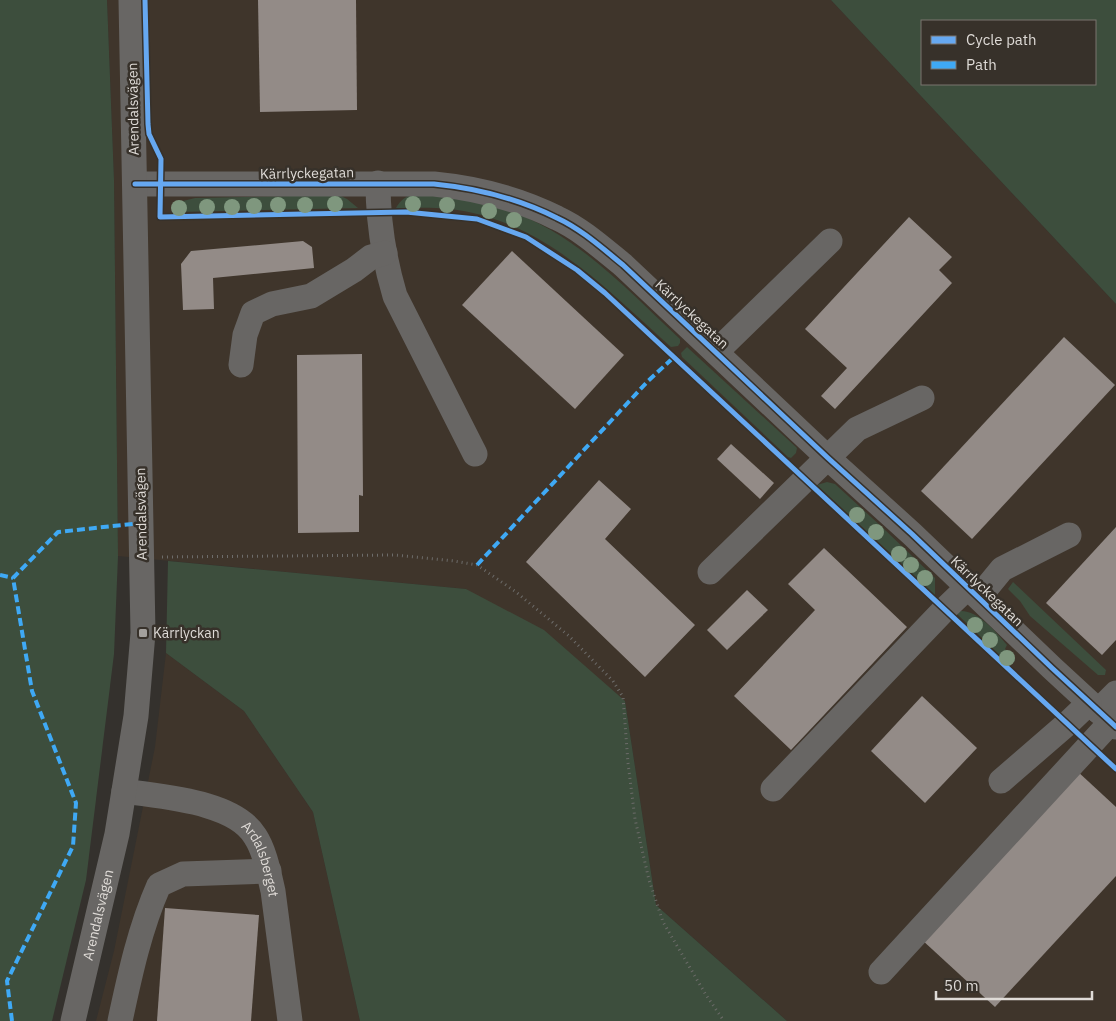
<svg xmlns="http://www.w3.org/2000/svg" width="1116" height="1021" font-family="'IBM Plex Sans',sans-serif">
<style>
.built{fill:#3f352b}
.green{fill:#3d4e3d;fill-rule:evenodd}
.building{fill:#938b87}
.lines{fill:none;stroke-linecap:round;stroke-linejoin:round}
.path{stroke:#6d6c6a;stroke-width:3;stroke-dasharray:1 4;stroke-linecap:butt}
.minor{stroke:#686664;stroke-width:25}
.quiet{stroke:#3fa9f5;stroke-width:4;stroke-dasharray:8 4;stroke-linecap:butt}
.cycleway-casing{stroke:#37312a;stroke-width:8}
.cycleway{stroke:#66a8f1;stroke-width:5}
.tree{fill:#7f977e}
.poi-dot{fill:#a3a09c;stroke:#37312a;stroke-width:2}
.labels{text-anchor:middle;stroke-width:5;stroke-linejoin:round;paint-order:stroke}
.street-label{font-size:14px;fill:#dfdbd7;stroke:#37312a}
.poi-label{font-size:14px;fill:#dfdbd7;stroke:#37312a;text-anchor:start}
</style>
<rect width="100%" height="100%" fill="#34312d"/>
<g class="built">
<polygon points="107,0 831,0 1116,304 1116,1021 787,1021 656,905 625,701 466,589 118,556 114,180"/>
<polygon points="166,653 244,711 313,812 360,1021 96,1021 114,951 155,747"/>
</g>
<g class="green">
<polygon points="0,0 107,0 114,180 118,556 114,654 86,880 52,1021 0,1021"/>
<path d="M831,0H1116V304ZM922,21H1095V84H922Z"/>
<path d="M433,194C455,199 479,201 500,208C573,229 626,289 680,339V343L678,346L671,347C605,288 542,219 449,209C432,207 414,208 396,208C406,191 416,195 433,194Z"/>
<polygon points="339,195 347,199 358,208 177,212 172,210 183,201 195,198"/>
<polygon points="687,347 797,448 796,453 791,458 788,457 682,357 681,353"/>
<polygon points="827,482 835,484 883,528 935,578 935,595 817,485"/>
<polygon points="168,561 466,589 544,630 625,701 656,905 787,1021 360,1021 313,812 244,711 166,653"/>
<polygon points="1013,582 1106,670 1105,675 1098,675 1030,616 1020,601 1008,589"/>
<path d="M961,611C979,611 996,632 1007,645L1005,649L1015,658V661L1010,665L955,612Z"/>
</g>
<g class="building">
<polygon points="258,0 356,0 357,110 260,112"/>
<polygon points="909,217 952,257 939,270 952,283 835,409 821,396 847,368 805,329"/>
<polygon points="303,241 312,247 314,268 213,278 214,309 183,310 181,264 191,251"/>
<polygon points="512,251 624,355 575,409 462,305"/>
<polygon points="1064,337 1115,385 972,539 921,491"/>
<polygon points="362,354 363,496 359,495 359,532 298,533 297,355"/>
<polygon points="731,444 774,483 760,499 717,459"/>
<polygon points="599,480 631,509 605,539 695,625 645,677 526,562"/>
<polygon points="1116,527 1116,640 1102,655 1046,603"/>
<polygon points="824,548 907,627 791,750 734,696 815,610 788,584"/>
<polygon points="747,590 768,610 727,650 707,630"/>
<polygon points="922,696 977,748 925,803 871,751"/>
<polygon points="1076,770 1116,807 1116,876 995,1007 921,939"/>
<polygon points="165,908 259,915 251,1021 157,1021"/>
</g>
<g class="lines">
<polyline class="path" points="162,557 395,555 454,561 477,565 516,592 569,636 613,681 623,697 628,763 635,819 649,880 663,922 706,995 724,1021"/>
<g class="minor">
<path d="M378,183C378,221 384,259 395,296L475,454"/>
<path d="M135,184H434C475,188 519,199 557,218C581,229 602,248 623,265L828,458L912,534L1052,668L1116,727"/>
<polyline points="716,352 830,241"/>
<polyline points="241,365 245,335 253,313 272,304 311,296 354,270 371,257 385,253"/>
<polyline points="710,572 857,429 922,398"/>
<polyline points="979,597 1002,569 1069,535"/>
<polyline points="1098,711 1116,693"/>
<polyline points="1001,781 1068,723 1089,703"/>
<polyline points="773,789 944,610 968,587"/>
<path id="s1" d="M124,791C161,797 234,801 255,836C265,851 269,874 273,891L290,1021"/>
<polyline points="881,972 1111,722"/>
<path id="s2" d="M73,1021L117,834L136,716L143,633L131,0"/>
<path d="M120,1021C130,974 140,928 159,885L183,874L269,871"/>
</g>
<g class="quiet">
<polyline points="477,565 648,381 674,357"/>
<polyline points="0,575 13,578"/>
<polyline points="12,1021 7,981 73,846 76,803 32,691 13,578 58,532 141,523"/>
</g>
<defs>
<g id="cycleway">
<polyline points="145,0 148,124 149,134 161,159 160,217 406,212 477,219 526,237 577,270 605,293 1116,769"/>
<path d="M135,184H434C475,188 519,199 557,218C581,229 602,248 623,265L828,458L912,534L1052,668L1116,727"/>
</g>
</defs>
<use href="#cycleway" class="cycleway-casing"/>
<use href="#cycleway" class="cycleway"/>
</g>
<g class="tree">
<circle cx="335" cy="204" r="8"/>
<circle cx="413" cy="204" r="8"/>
<circle cx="278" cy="205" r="8"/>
<circle cx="305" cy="205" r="8"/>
<circle cx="447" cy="205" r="8"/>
<circle cx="254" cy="206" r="8"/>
<circle cx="207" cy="207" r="8"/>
<circle cx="232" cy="207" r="8"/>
<circle cx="179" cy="208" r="8"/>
<circle cx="489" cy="211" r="8"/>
<circle cx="514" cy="220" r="8"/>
<circle cx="857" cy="515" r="8"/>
<circle cx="876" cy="532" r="8"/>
<circle cx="899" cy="554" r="8"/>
<circle cx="911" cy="565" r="8"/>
<circle cx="925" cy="578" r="8"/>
<circle cx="975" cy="625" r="8"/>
<circle cx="990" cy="640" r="8"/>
<circle cx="1007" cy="658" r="8"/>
</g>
<rect class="poi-dot" x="138" y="628" width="10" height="10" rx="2.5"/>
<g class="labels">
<g class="street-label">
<text transform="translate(133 109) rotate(-91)" y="5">Arendalsvägen</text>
<text transform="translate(307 173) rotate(-1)" y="5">Kärrlyckegatan</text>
<text transform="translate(692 314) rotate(43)" y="5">Kärrlyckegatan</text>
<text transform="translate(141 514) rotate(-91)" y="5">Arendalsvägen</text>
<text transform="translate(987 591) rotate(44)" y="5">Kärrlyckegatan</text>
<text dy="5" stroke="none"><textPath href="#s1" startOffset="166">Ardalsberget</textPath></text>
<text dy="5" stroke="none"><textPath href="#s2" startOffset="109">Arendalsvägen</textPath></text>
</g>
<g class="poi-label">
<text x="153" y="638">Kärrlyckan</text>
</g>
</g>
<rect x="921" y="20" width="175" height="65" fill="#37312a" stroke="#7a756f"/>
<rect x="931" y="36" width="25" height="8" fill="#66a8f1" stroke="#7a756f"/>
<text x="966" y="45" font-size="15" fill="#dfdbd7">Cycle path</text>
<rect x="931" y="61" width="25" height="8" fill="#3fa9f5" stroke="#7a756f"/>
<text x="966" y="70" font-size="15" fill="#dfdbd7">Path</text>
<path d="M936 991v8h156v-8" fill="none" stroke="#dfdbd7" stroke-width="2.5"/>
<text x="944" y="991" font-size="15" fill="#dfdbd7" stroke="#37312a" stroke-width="4" paint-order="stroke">50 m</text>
</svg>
